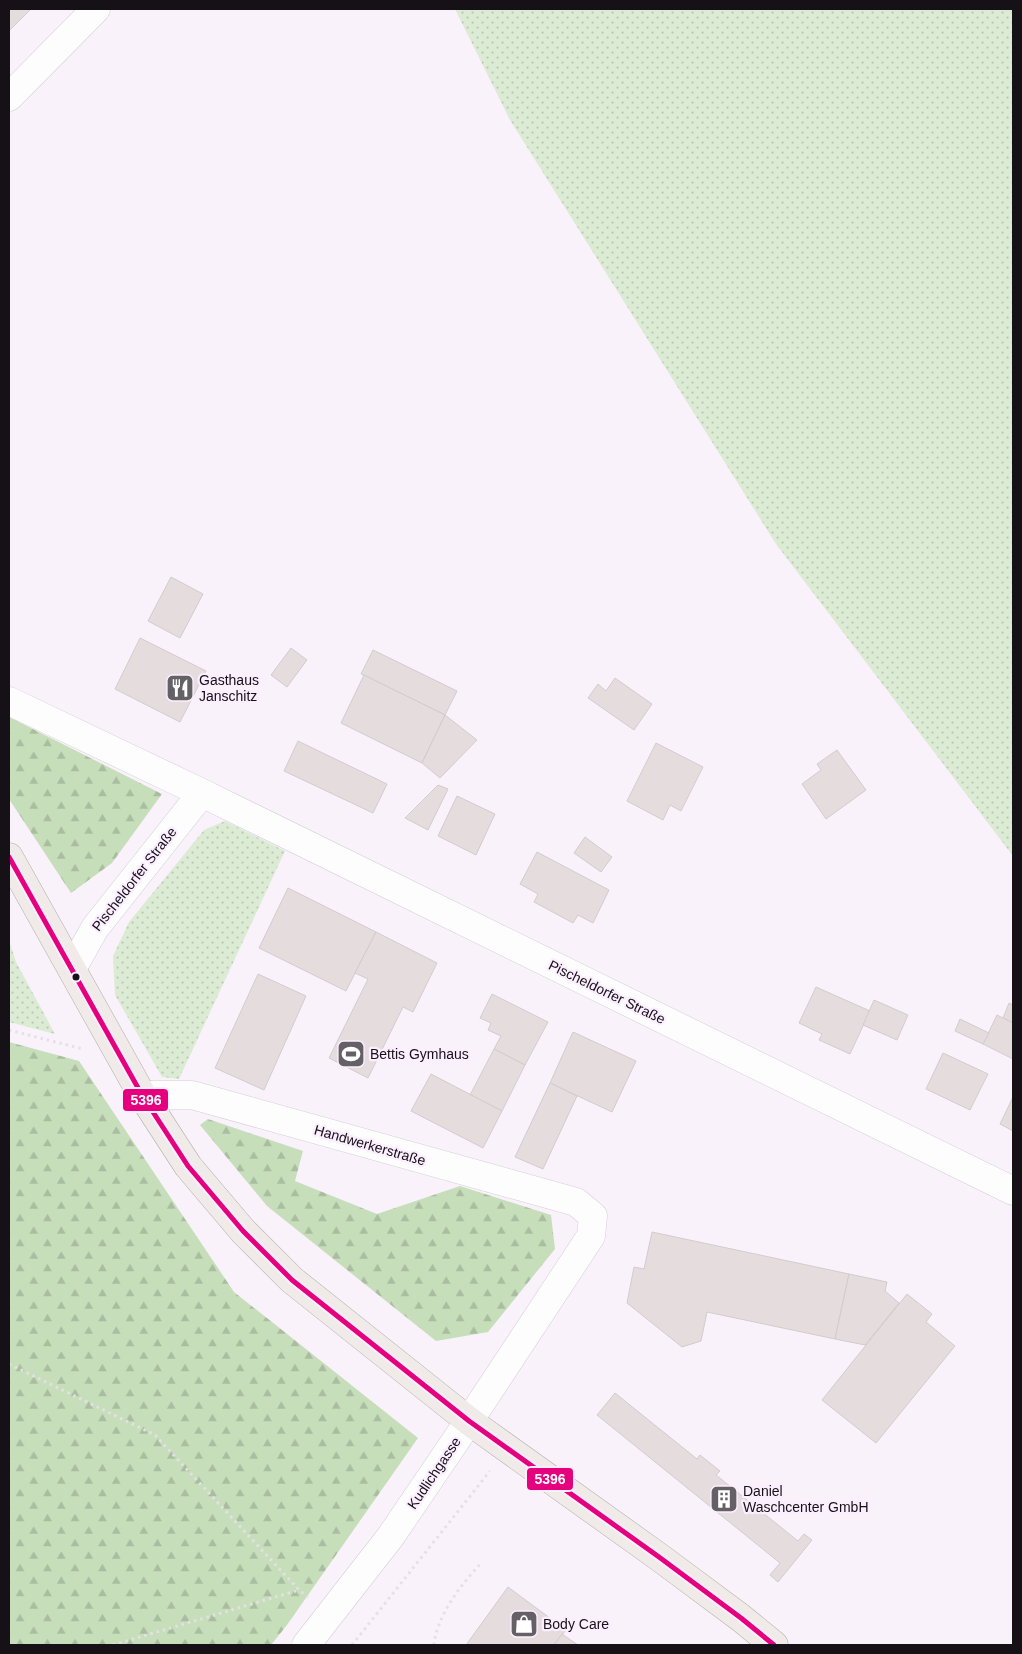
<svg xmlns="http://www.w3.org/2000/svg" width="1022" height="1654" font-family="Helvetica,sans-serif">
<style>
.grass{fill:url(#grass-dots)}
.forest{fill:url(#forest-firs)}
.building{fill:#e4dcdd;stroke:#d2ccce}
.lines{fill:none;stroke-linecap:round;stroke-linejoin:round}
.minor-casing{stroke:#d4ced5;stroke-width:29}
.major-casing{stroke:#b8abaa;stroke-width:29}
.path{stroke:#e3e1e3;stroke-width:3;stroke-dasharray:2.5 4;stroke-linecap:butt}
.minor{stroke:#fefdfe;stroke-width:28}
.major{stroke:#f0eae8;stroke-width:28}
.bus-1-casing{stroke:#fbeeff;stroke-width:9}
.bus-1{stroke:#e5007d;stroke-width:5}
.bus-dot{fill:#151116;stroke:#fbeeff;stroke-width:2}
.labels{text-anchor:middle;stroke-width:4.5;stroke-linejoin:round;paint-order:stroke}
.poi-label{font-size:14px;fill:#151116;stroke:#fbeeff;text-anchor:start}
.street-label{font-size:14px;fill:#151116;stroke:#fbeeff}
.line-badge{stroke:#fbeeff;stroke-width:2}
.badge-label{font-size:14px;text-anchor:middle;font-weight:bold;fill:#fff}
</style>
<defs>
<pattern id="grass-dots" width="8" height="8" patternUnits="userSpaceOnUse" patternTransform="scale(1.25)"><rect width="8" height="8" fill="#dcebd4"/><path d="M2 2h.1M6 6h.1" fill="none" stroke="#bcc8b5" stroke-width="1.8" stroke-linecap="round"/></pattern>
<pattern id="forest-firs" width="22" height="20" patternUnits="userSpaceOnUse" patternTransform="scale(1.25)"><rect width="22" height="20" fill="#c7debb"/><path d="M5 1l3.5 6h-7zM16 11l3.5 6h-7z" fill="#aabda0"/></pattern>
</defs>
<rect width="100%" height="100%" fill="#f9f2fb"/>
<g class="grass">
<polygon points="455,9 1013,9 1013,856 776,544 510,120"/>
<polygon points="225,821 285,851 179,1079 162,1077 115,995 113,956 129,922 204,830"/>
<polygon points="9,940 16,962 55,1034 9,1022"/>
</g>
<g class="forest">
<polygon points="9,717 162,794 112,863 71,893 9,799"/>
<polygon points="9,1042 79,1061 234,1292 418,1438 287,1625 271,1645 9,1645"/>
<polygon points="208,1119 303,1151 295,1181 377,1214 460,1186 551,1215 555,1249 488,1332 436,1341 267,1206 200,1125"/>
</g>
<g class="building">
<polygon points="9,9 31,9 9,31"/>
<polygon points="171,577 203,594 180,638 148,621"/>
<polygon points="140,638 206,671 180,722 115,689"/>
<polygon points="291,648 307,660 287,687 271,675"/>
<polygon points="373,650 457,691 445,715 361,674"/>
<polygon points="364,675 445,715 422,763 341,723"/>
<polygon points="615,678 652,704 634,730 588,698 598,684 606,691"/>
<polygon points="445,715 477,740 440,778 422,763"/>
<polygon points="298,741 387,784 373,813 284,771"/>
<polygon points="656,743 703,767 681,811 670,805 663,820 627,801"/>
<polygon points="837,750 866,790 826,819 802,784 821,770 817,764"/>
<polygon points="438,785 448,789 428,830 405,818"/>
<polygon points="457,796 495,814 476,855 438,836"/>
<polygon points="585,837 612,857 601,872 574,853"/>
<polygon points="537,852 609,890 593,923 578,915 573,923 534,902 538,894 520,884"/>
<polygon points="288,888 376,932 346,991 259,948"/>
<polygon points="376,932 437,963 413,1012 403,1007 368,1078 329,1058 368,979 355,973"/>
<polygon points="258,974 306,996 264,1090 215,1068"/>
<polygon points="816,987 870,1011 850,1054 819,1040 822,1034 799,1023"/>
<polygon points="492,994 548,1022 525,1065 494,1049 501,1036 488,1030 491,1023 480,1018"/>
<polygon points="874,1000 908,1015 897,1040 863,1025"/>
<polygon points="1009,1003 1013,1005 1013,1023 1003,1018"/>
<polygon points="997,1015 1013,1023 1013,1059 983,1044"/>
<polygon points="960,1019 989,1033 983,1044 955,1031"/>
<polygon points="573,1032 636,1061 612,1112 550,1083"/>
<polygon points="494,1049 525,1065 502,1111 470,1095"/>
<polygon points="943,1053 988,1074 970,1110 926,1089"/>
<polygon points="431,1074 502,1111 483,1148 411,1111"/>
<polygon points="550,1083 577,1096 543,1169 515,1157"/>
<polygon points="1013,1097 1013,1131 1000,1124"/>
<polygon points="652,1232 849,1274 835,1339 707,1312 701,1341 682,1347 627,1303 634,1267 644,1269"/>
<polygon points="849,1274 887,1282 885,1291 899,1303 865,1345 835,1339"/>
<polygon points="907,1294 932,1314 926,1322 955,1346 876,1443 822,1400"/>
<polygon points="615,1393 697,1459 700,1455 720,1471 716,1475 798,1541 804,1534 812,1540 778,1582 770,1575 780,1563 597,1415"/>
<polygon points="508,1587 566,1630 554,1645 466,1645"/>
<polygon points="562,1634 578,1645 554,1645"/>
</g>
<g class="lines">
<defs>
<g id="minor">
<polyline points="9,97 96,9"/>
<polyline points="9,701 202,793 1013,1191"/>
<polyline points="72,969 95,928 202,793"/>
<polyline points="142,1095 192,1095 576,1202 593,1216 591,1236 469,1421 391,1536 306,1645"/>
</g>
<polyline id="major" points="9,857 142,1095 188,1166 243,1231 292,1280 469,1421 659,1557 741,1618 774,1645"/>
</defs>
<use href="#minor" class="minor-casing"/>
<use href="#major" class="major-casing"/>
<g class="path">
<polyline points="9,1030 83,1049"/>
<polyline points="9,1364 155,1435 299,1590 308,1597"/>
<polyline points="113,1645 299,1590"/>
<polyline points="352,1645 490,1471"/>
<path d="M434,1645C437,1615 461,1585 481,1563"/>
</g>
<use href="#minor" class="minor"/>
<use href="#major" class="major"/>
<defs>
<polyline id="bus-1" points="9,857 142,1095 188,1166 243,1231 292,1280 469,1421 659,1557 741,1618 774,1645"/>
</defs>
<use href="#bus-1" class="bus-1-casing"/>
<use href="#bus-1" class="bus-1"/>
</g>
<defs>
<symbol id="restaurant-square" viewBox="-11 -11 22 22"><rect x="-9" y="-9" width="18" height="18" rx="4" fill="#656066" stroke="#fbeeff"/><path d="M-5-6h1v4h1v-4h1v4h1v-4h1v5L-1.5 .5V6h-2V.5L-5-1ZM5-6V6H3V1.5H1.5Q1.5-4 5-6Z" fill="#fff"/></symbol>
<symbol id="stadium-square" viewBox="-11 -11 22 22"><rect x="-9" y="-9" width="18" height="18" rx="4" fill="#656066" stroke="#fbeeff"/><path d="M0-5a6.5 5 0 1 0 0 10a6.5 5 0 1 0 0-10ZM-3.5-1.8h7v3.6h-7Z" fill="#fff"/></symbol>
<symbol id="building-square" viewBox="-11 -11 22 22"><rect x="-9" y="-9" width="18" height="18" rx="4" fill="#656066" stroke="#fbeeff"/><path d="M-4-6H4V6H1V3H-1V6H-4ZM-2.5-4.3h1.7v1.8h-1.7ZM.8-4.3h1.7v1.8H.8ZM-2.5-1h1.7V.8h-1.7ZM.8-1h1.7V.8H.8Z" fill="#fff"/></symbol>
<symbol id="shop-square" viewBox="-11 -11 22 22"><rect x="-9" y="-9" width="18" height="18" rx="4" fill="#656066" stroke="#fbeeff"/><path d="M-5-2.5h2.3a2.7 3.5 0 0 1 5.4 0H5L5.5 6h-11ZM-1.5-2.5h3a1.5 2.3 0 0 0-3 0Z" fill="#fff"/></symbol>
</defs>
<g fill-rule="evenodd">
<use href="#restaurant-square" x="164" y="672" width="32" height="32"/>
<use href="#stadium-square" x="335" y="1038" width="32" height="32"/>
<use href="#building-square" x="708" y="1483" width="32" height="32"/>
<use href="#shop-square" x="508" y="1608" width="32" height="32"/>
</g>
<circle class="bus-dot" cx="76" cy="977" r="4.5"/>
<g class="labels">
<g class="poi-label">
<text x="199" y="685">Gasthaus<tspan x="199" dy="16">Janschitz</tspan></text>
<text x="370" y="1059">Bettis Gymhaus</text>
<text x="743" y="1496">Daniel<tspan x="743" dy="16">Waschcenter GmbH</tspan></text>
<text x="543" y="1629">Body Care</text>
</g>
<g class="street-label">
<text transform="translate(134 879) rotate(-52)" y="5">Pischeldorfer Straße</text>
<text transform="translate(607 992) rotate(26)" y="5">Pischeldorfer Straße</text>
<text transform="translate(370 1145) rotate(16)" y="5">Handwerkerstraße</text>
<text transform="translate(434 1473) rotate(-56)" y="5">Kudlichgasse</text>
</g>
</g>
<g class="line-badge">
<rect x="122" y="1088" width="47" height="24" rx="5" fill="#e5007d"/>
<rect x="526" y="1467" width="48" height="24" rx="5" fill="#e5007d"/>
</g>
<g class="badge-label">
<text x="146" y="1105">5396</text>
<text x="550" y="1484">5396</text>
</g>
<rect width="1022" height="1654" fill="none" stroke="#151116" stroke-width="20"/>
</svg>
